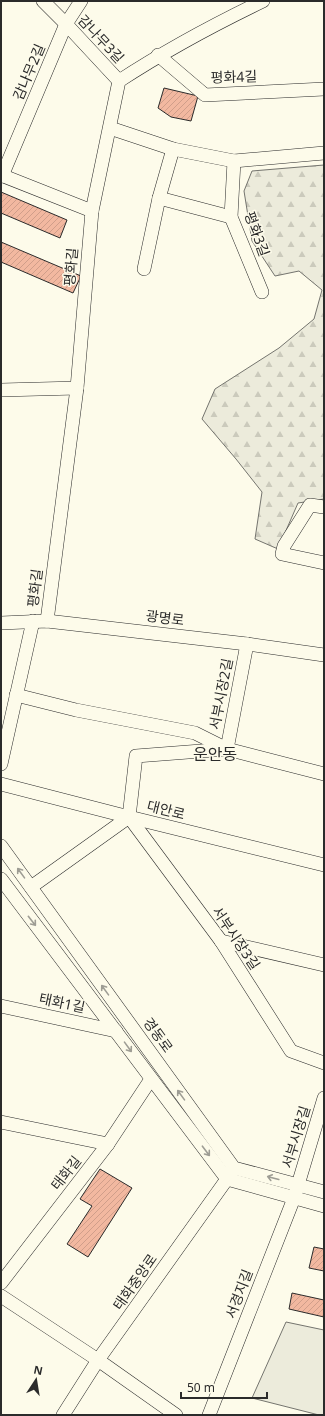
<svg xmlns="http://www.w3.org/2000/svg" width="325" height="1416" font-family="'Noto Sans','Noto Sans KR',sans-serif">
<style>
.forest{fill:url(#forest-firs);stroke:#74746e}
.pitch{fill:#ecebdb;stroke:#74746e}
.building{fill:url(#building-hatch);stroke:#2b2b2b}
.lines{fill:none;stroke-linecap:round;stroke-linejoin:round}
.minor-casing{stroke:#2b2b2b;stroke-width:14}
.minor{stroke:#fdfbea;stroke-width:13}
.oneway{stroke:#9e9d94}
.labels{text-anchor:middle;stroke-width:3;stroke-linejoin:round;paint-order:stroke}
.street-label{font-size:14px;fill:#2b2b2b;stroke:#fdfbea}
.quarter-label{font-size:16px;fill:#2b2b2b;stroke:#fdfbea}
</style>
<defs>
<pattern id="forest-firs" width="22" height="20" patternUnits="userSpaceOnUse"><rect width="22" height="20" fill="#ecebdb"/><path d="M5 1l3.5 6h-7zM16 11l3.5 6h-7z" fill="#cbcabc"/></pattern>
<pattern id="building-hatch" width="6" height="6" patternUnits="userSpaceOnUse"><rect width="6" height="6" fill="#f2b8a0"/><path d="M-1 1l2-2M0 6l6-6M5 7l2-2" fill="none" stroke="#d09e8a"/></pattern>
</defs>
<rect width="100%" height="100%" fill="#fdfbea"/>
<polygon class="forest" points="324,165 324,499 298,503 278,549 255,539 262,492 236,459 202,419 215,389 279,348 314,319 322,290 299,271 275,276 252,241 244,191 252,171"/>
<polygon class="pitch" points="286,1322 324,1330 324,1415 319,1415 252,1398"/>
<g class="building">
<polygon points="164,88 198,96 191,121 171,117 158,108"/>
<polygon points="1,192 67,220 60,238 1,213"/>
<polygon points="1,242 81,276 73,293 1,262"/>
<polygon points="100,1169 132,1188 88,1257 67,1244 92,1206 80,1199"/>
<polygon points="314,1247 324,1249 324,1271 309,1268"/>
<polygon points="292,1293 324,1300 324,1317 289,1309"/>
</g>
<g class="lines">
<defs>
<g id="minor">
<polyline points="43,1 66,24 119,81"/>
<polyline points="158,55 205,95 324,89"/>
<polyline points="110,128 173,149 234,161"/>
<polyline points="1,175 92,211"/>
<polyline points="2,176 66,24 81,1"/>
<polyline points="159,198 231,217"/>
<polyline points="144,269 159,198 173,149"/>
<polyline points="262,292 231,217 234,161 324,153"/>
<polyline points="1,390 77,388"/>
<polyline points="324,507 310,505 284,546 282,554 324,563"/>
<path d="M47,621L77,388L92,211L119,81C165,51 213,25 263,1"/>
<polyline points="1,623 47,621 247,644 324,655"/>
<polyline points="16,695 76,710 195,733 227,749 247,644"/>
<polyline points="1,764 33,621"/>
<polyline points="1,784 129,817 324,865"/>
<polyline points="129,817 221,941 291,1051 324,1063"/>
<polyline points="129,817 136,756 227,749 324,774"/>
<polyline points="1,846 234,1168 324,1192"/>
<polyline points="1,879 227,1179 324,1206"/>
<polyline points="31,887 129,817"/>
<polyline points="221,941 324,965"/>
<polyline points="1,1006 116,1031"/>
<polyline points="1,1122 108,1144"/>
<polyline points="1,1283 108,1144 151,1079"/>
<polyline points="1,1296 98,1360 176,1415"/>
<polyline points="63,1415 98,1360 232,1172"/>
<polyline points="209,1415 294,1198 324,1098"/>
</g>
</defs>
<use href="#minor" class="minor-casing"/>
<use href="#minor" class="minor"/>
</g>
<defs><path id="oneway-shaft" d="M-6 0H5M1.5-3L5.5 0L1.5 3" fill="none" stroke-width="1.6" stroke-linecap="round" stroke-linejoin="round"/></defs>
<g class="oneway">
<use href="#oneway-shaft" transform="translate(21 873) rotate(-126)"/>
<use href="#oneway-shaft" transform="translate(32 921) rotate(52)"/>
<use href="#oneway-shaft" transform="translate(105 990) rotate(-126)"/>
<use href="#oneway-shaft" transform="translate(128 1047) rotate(54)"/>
<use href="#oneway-shaft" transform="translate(181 1095) rotate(-126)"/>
<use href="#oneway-shaft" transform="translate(206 1151) rotate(53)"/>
<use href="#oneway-shaft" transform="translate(273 1178) rotate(-165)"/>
</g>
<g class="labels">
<g class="street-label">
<text transform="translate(101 39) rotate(47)" y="5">감나무3길</text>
<text transform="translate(29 72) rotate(-67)" y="5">감나무2길</text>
<text transform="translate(234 77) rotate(-2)" y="5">평화4길</text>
<text transform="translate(257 234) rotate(70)" y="5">평화3길</text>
<text transform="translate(71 267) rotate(-85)" y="5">평화길</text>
<text transform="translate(35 588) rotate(-83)" y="5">평화길</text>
<text transform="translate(165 618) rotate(7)" y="5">광명로</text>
<text transform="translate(221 694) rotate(-79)" y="5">서부시장2길</text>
<text transform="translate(166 810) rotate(14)" y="5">대안로</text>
<text transform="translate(236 938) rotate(56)" y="5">서부시장3길</text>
<text transform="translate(62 1003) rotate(12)" y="5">태화1길</text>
<text transform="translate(158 1035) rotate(54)" y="5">경동로</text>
<text transform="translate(296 1137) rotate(-73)" y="5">서부시장길</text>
<text transform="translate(66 1173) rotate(-52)" y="5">태화길</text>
<text transform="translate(135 1282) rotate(-55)" y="5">태화중앙로</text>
<text transform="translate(239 1294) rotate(-69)" y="5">서경지길</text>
</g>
<g class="quarter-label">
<text x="215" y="760">운안동</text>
</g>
</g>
<rect width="325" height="1416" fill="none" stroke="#2b2b2b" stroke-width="4"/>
<g transform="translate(36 1380) rotate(12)" stroke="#fdfbea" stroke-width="3" paint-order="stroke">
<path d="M0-3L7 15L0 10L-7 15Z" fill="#2b2b2b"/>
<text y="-6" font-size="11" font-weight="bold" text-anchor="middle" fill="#2b2b2b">N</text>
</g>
<path d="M181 1392v6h86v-6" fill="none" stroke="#2b2b2b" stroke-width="2"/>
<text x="187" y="1392" font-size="12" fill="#2b2b2b" stroke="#fdfbea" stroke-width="3" paint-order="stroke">50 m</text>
</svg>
